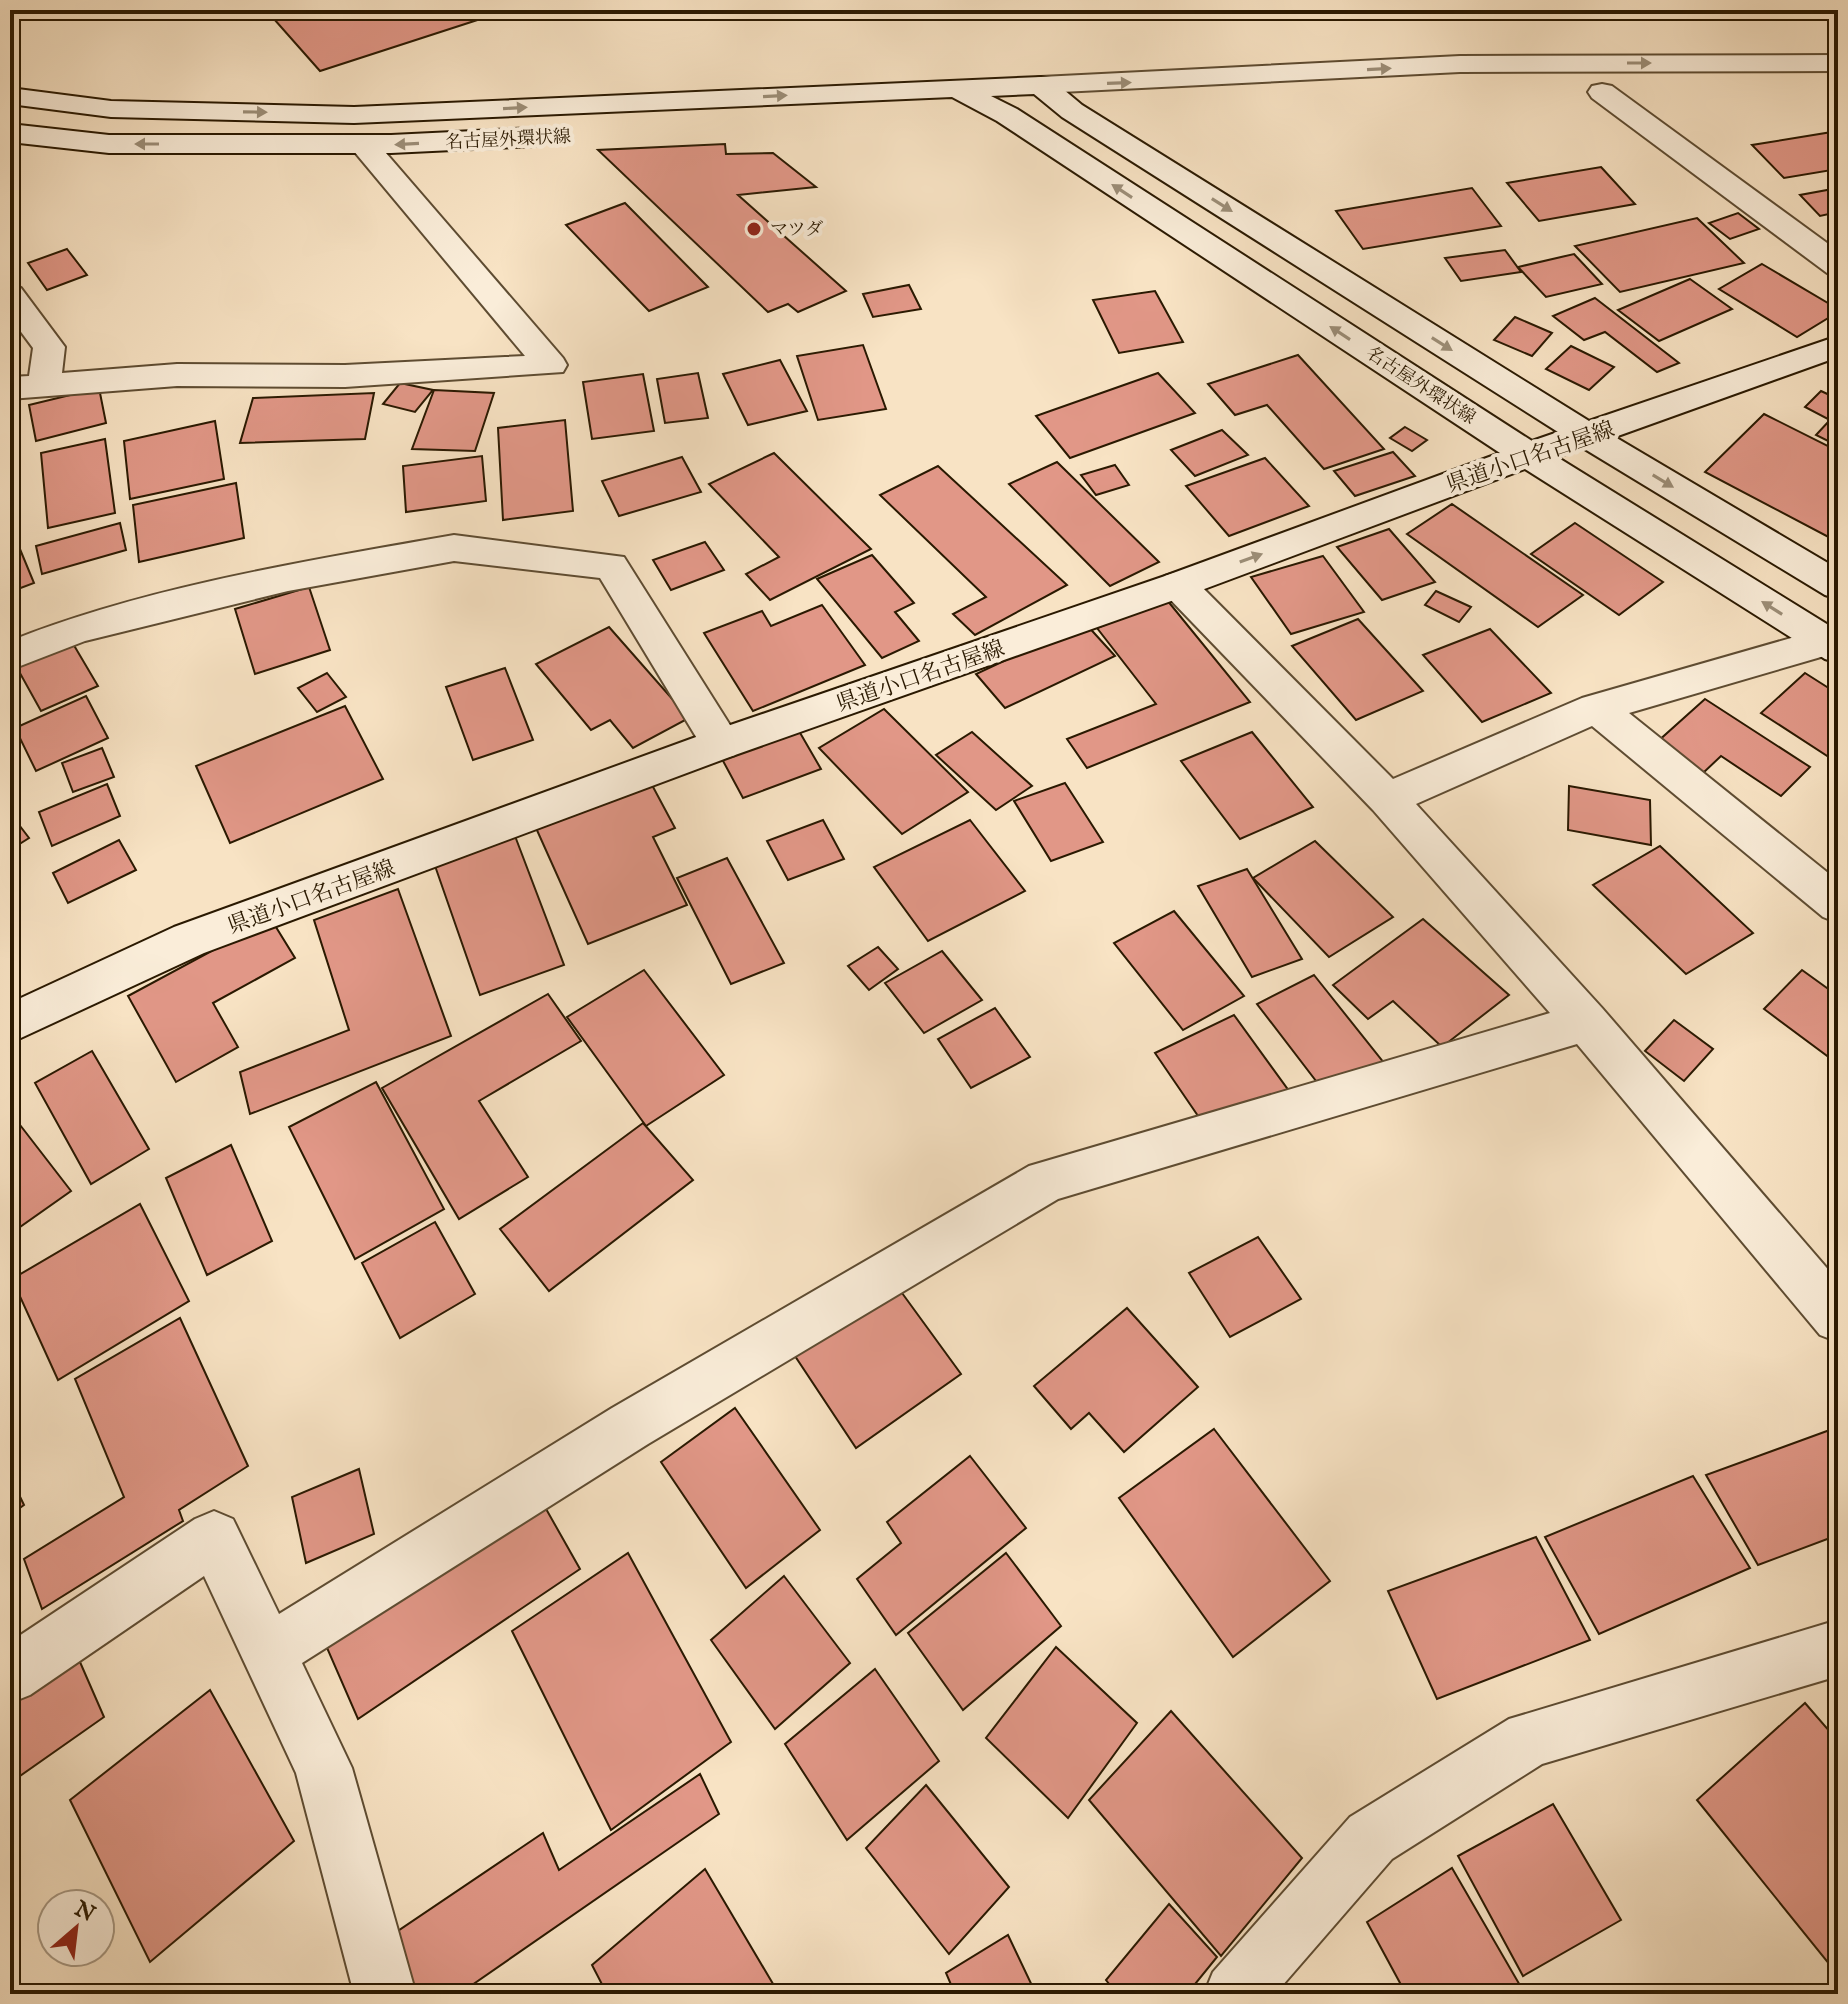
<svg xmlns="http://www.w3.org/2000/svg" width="1848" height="2004" font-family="'IM FELL English','Noto Serif JP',serif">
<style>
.building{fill:#e19787;stroke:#2a1901;stroke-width:2}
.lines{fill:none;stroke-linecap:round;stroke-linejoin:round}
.minor-casing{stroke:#5e4c32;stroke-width:4}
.tertiary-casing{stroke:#5e4c32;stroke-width:4}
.secondary-casing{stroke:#2a1901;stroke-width:4}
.minor{fill:#faedd9;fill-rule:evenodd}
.tertiary{fill:#faedd9;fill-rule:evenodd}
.secondary{fill:#faedd9;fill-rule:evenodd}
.oneway{fill:#9c8e78}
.poi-dot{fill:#8f2418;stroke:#faedd9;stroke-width:3}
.labels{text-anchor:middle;stroke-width:8;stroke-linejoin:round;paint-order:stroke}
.far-street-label{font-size:18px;fill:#2a1901;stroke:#faedd9}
.far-poi-label{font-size:18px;fill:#2a1901;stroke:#faedd9;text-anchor:start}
.street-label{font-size:22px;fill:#2a1901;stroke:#faedd9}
</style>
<rect width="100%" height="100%" fill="#f8e3c4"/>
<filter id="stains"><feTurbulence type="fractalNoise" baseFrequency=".0025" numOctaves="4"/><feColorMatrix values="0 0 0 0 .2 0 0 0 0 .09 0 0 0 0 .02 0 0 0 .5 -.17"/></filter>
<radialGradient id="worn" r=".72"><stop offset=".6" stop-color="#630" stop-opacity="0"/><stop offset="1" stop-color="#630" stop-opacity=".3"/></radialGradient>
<g class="building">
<polygon points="266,10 496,10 499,13 320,71"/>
<polygon points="1838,131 1838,169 1784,178 1752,145"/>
<polygon points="725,144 726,154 773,153 816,187 738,195 846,291 798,312 788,304 768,312 598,150"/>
<polygon points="1601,167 1635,204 1539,221 1507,183"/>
<polygon points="1472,188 1501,226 1363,249 1336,211"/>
<polygon points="1838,188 1838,212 1820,216 1800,195"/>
<polygon points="625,203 708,287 649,311 566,225"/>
<polygon points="1738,213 1759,229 1730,239 1709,223"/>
<polygon points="1697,218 1744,263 1620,292 1575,246"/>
<polygon points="67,249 87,275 47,290 28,263"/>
<polygon points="1505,250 1521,272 1461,281 1445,258"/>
<polygon points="1574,254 1602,284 1546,297 1518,267"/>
<polygon points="1762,264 1838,309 1838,312 1797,337 1719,289"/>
<polygon points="1690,279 1732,309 1659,341 1618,310"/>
<polygon points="909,285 921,309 873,317 863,294"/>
<polygon points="1155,291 1183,342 1119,353 1093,300"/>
<polygon points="1595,298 1679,363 1657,372 1605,332 1584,340 1553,316"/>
<polygon points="1515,317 1552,333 1532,356 1494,340"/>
<polygon points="863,345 886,409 818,420 797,356"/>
<polygon points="1571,346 1614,367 1589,390 1546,369"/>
<polygon points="1298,355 1384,449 1324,469 1267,405 1235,415 1208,384"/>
<polygon points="780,360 807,411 748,425 723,374"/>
<polygon points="698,373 708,418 665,423 657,379"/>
<polygon points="1158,373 1195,413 1070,458 1036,416"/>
<polygon points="643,374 654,431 592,439 583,382"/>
<polygon points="400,383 433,390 415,412 383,404"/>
<polygon points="99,388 106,423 36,441 29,405"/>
<polygon points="434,390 494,393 475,451 412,449"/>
<polygon points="1821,391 1838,399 1838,446 1816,435 1830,420 1805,407"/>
<polygon points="374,393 365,439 240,443 253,398"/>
<polygon points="1764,414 1838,451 1838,542 1705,472"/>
<polygon points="565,420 573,511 503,520 498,428"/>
<polygon points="215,421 224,479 130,499 124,441"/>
<polygon points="1405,427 1427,440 1412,451 1390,438"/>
<polygon points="1222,430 1248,455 1195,476 1171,450"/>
<polygon points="105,439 115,513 48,528 41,453"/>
<polygon points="1393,452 1415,476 1355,496 1334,471"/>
<polygon points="774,453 871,549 770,600 746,574 779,557 709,484"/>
<polygon points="482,456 486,501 406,512 403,466"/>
<polygon points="682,457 701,492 619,516 602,481"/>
<polygon points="1265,458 1309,506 1229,536 1186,486"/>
<polygon points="1057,462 1159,562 1110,586 1009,484"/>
<polygon points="1115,465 1129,485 1096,495 1081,475"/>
<polygon points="938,466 1067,585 975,635 953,614 986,597 880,495"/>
<polygon points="236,483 244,538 139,562 133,505"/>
<polygon points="1452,504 1583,595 1538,627 1407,534"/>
<polygon points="120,523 126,550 42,574 36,546"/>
<polygon points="1575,523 1663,582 1619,615 1531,554"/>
<polygon points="10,525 34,583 10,592"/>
<polygon points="1389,529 1435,582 1382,600 1337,547"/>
<polygon points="705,542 724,570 671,590 653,560"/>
<polygon points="872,555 914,603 895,612 919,641 882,658 817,579"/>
<polygon points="1323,556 1364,612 1291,634 1251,577"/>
<polygon points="309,587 330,650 255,674 235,609"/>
<polygon points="1436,591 1471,607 1459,622 1425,605"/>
<polygon points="1167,600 1250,702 1087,768 1067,739 1156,704 1097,628"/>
<polygon points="822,605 865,665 753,711 704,633 762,611 771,626"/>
<polygon points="1358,619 1423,691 1356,720 1292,646"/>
<polygon points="1085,623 1115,656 1005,708 976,674"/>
<polygon points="609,627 689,718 633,748 610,720 591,730 536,664"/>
<polygon points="1490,629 1551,693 1482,722 1423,655"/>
<polygon points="72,642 98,686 41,711 16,666"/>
<polygon points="505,668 533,740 473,760 446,687"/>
<polygon points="327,673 346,697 317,712 298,688"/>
<polygon points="1805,673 1838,694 1838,763 1761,713"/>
<polygon points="86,696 108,738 36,771 15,728"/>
<polygon points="1705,699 1810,767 1781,796 1721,756 1702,774 1656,743"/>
<polygon points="345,706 383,779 230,843 196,766"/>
<polygon points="884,709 968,792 902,834 819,748"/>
<polygon points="799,731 821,769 743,798 722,759"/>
<polygon points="972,732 1032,786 996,810 936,755"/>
<polygon points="1252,732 1313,807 1240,839 1181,761"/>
<polygon points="102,748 114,777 73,792 62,763"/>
<polygon points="1065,783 1103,842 1051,861 1014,801"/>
<polygon points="107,784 120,816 52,846 39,812"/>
<polygon points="652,785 675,828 653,837 687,905 588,944 536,828"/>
<polygon points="1569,786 1650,800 1651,845 1568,830"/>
<polygon points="10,813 29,838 10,850"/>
<polygon points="823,820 844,859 788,880 767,841"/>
<polygon points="970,820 1025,891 928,941 874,867"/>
<polygon points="515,836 564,965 480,995 434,863"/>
<polygon points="119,840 136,870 68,903 53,873"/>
<polygon points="1315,841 1393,917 1329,957 1253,878"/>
<polygon points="1660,846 1753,933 1686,974 1593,885"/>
<polygon points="727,858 784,963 731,984 677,878"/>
<polygon points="1247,869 1302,959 1252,977 1198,886"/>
<polygon points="398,889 451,1036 250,1114 240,1072 349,1030 314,920"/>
<polygon points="1174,911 1244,996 1183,1030 1114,943"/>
<polygon points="271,919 295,958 213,1003 238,1047 176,1082 128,996"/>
<polygon points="1423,919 1509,995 1442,1047 1393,1001 1368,1019 1333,985"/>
<polygon points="878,947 898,969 869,990 848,966"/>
<polygon points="942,951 982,1000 924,1033 885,983"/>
<polygon points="644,970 724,1075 646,1126 567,1017"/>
<polygon points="1802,970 1838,996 1838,1064 1764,1009"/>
<polygon points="1314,975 1384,1063 1326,1094 1257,1004"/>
<polygon points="548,994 581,1041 479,1101 528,1177 459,1219 382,1088"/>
<polygon points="995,1008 1030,1057 971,1088 938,1039"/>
<polygon points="1234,1015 1289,1091 1209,1132 1155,1053"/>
<polygon points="1674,1020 1713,1049 1684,1081 1645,1051"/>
<polygon points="92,1051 149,1149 91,1184 35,1083"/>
<polygon points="376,1082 444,1209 355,1259 289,1127"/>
<polygon points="10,1112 71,1191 10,1234"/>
<polygon points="643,1123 693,1180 549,1291 500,1229"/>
<polygon points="231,1145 272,1241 207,1275 166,1178"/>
<polygon points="140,1204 189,1301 58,1380 12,1279"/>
<polygon points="435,1222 475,1294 400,1338 362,1263"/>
<polygon points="1258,1237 1301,1299 1230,1337 1189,1273"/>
<polygon points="894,1282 961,1374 856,1448 791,1350"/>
<polygon points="1127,1308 1198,1387 1124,1452 1089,1413 1071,1429 1034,1386"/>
<polygon points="180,1318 248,1466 179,1510 183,1521 42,1609 24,1559 124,1497 75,1379"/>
<polygon points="735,1408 820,1530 746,1588 661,1462"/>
<polygon points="1838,1427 1838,1535 1758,1565 1706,1475"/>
<polygon points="1214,1429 1330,1581 1233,1657 1119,1498"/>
<polygon points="970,1456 1026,1528 896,1635 857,1579 901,1543 887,1522"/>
<polygon points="359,1469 374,1534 306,1563 292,1497"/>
<polygon points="10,1476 24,1505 10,1515"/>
<polygon points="1693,1476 1750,1568 1599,1634 1545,1537"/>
<polygon points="541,1500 580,1569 358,1719 324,1641"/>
<polygon points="1536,1537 1590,1640 1437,1699 1388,1591"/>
<polygon points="628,1553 731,1742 611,1830 512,1631"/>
<polygon points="1006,1553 1061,1626 963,1710 908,1633"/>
<polygon points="784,1576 850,1663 775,1729 711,1640"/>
<polygon points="73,1646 104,1717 10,1783 10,1689"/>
<polygon points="1056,1647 1137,1723 1068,1818 986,1738"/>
<polygon points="875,1669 939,1761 847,1840 785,1744"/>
<polygon points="210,1690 294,1841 150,1962 70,1800"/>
<polygon points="1805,1703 1838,1741 1838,1975 1697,1800"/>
<polygon points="1171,1711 1302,1858 1221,1956 1089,1800"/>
<polygon points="700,1774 719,1814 459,1994 414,1994 392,1935 543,1833 559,1870"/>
<polygon points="926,1785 1009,1887 949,1954 866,1848"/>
<polygon points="1553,1804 1621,1920 1523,1976 1458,1856"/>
<polygon points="1452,1868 1525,1994 1406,1994 1367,1922"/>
<polygon points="705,1869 779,1994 607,1994 592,1965"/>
<polygon points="1169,1904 1217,1957 1187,1994 1117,1994 1106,1980"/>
<polygon points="1008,1935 1036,1994 955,1994 946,1973"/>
</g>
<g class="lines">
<defs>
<g id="minor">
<polygon points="1602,84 1612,86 1838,251 1838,275 1827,273 1592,98 1588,92 1592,86"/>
<polygon points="363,135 373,138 563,358 567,365 563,372 345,387 177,386 10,399 10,377 29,376 33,348 10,317 10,285 21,288 65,347 62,373 177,364 345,365 525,356 353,150 349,144 353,138"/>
<path d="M454,535L624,557L735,733L741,744L735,755L721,759L707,755L600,578L454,561L288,591L85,641L10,670V641C148,586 307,561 454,535Z"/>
<polygon points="1178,572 1191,576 1393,779 1582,698 1826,628 1838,632 1838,652 1629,713 1838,881 1838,923 1823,917 1592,726 1416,804 1602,1008 1838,1281 1838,1342 1820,1335 1577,1044 1058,1199 648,1444 302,1663 352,1768 416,1994 354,1994 296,1773 204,1576 30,1695 10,1703 10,1642 195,1519 214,1511 233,1519 279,1614 612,1408 1029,1166 1550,1013 1373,810 1165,594 1160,585 1165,576"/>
<polygon points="1838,1620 1838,1676 1542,1764 1392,1859 1275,1994 1204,1994 1213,1972 1350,1817 1509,1719"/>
</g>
<polygon id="tertiary" points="1838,55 1838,71 1460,72 1041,93 1031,91 1027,85 1031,79 1041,77 1460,56"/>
<g id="secondary">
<path d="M1041,77L1051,79L1082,105L1589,421L1838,336V357L1615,437L1838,569V599L1825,595L1583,448L1557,457L1838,631V663L1825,659L1525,469L1191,594L735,755L204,953L10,1043V1003L174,927L707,733L1165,576L1500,453L997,121L952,97L354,123L111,117L10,104V88L111,101L354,107ZM1034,94L1062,117L1558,432L1532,441L1017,109L991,96Z"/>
<polygon points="10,124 109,135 391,135 534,128 544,131 548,137 544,143 534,146 391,153 109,153 10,142"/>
</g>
</defs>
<use href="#minor" class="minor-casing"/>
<use href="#tertiary" class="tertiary-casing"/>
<use href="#secondary" class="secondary-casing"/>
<use href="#minor" class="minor"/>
<use href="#tertiary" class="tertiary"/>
<use href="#secondary" class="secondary"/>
</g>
<defs><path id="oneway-solid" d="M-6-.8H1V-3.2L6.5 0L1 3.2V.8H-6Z" transform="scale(2)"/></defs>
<g class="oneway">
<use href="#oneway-solid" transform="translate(1639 63)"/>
<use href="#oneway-solid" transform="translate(1379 69) rotate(-3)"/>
<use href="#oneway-solid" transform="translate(1119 83) rotate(-2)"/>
<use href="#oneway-solid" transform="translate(775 96) rotate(-3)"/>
<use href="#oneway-solid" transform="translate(515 108) rotate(-3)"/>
<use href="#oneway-solid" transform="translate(255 112) rotate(1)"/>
<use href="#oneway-solid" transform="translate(147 144) rotate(-180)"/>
<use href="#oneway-solid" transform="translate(407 144) rotate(177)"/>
<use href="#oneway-solid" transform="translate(1122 191) rotate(-147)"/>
<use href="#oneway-solid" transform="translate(1222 205) rotate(32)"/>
<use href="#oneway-solid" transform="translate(1340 333) rotate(-147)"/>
<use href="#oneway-solid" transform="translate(1442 344) rotate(32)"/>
<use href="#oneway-solid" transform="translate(1663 481) rotate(31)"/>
<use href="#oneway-solid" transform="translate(1251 558) rotate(-20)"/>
<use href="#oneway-solid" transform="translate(1772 608) rotate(-148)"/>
</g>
<circle class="poi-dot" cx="754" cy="229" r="8"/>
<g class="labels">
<g class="far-street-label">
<text transform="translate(508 139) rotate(-3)" y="6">名古屋外環状線</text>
<text transform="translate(1421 385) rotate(33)" y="6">名古屋外環状線</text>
</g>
<g class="far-poi-label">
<text x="770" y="235">マツダ</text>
</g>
<g class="street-label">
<text transform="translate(1530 456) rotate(-19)" y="8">県道小口名古屋線</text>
<text transform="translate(920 675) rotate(-19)" y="8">県道小口名古屋線</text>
<text transform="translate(311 896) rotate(-20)" y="8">県道小口名古屋線</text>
</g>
</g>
<rect width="1848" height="2004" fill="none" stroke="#f8e3c4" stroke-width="40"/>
<rect x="12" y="12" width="1824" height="1980" fill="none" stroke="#2a1901" stroke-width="4"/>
<rect x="20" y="20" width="1808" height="1964" fill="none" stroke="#2a1901" stroke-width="2"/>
<g transform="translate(76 1928) rotate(28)"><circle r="38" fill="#faedd9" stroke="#a79883" stroke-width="2"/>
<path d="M0-6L14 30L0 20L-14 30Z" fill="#8f2418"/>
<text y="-12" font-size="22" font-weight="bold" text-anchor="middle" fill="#2a1901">N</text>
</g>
<rect width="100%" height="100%" filter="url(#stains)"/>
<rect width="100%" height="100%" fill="url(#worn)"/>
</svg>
